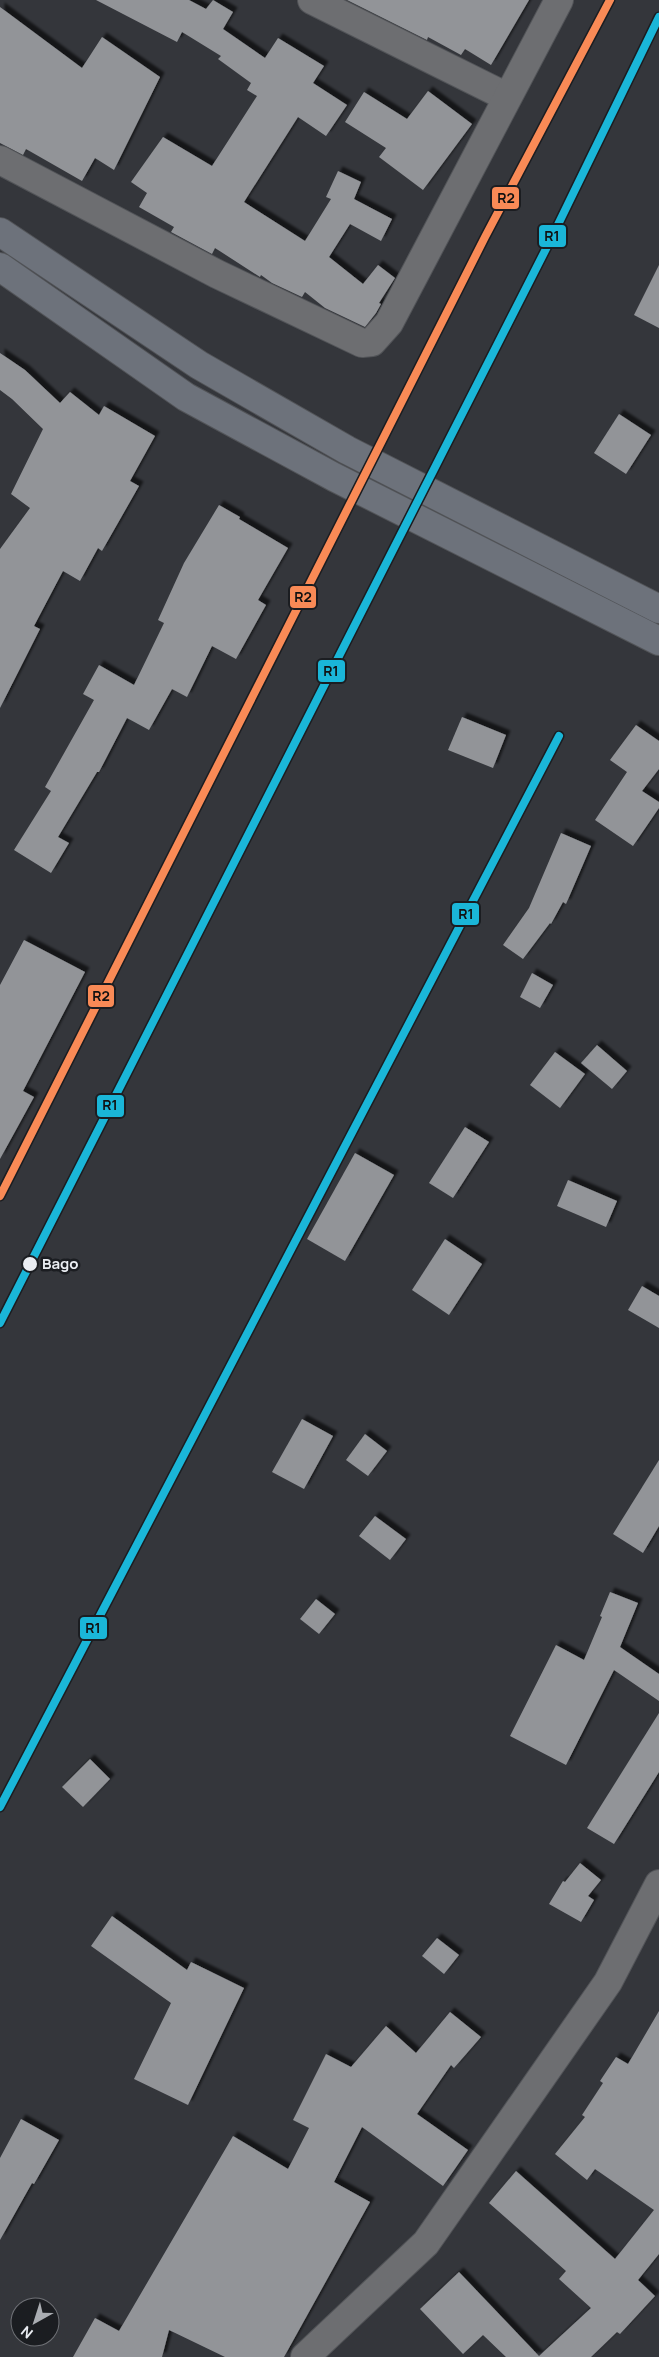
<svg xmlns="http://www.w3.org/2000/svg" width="659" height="2357" font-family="Manrope,sans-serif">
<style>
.building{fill:#929498;filter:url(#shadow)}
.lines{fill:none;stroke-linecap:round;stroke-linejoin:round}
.minor-casing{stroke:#525458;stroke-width:30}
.highway-casing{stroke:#525458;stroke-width:30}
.minor{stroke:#6d6e71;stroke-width:28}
.highway{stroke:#6d727b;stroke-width:28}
.rail-1-casing{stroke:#1b1d21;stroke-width:11}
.rail-2-casing{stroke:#1b1d21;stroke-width:11}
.rail-1{stroke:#1ab6d8;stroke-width:8}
.rail-2{stroke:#f98a56;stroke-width:8}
.stop-dot{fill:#eaedf2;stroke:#1b1d21;stroke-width:2}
.labels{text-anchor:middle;stroke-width:5;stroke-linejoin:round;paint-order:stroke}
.stop-label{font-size:15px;font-weight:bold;fill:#eaedf2;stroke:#1b1d21;text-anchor:start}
.line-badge{stroke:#1b1d21;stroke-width:2}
.pale-badge-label{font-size:14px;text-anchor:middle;font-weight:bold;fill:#111}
</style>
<defs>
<filter id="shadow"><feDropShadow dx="4.5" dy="-4.5" stdDeviation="1" flood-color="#0009"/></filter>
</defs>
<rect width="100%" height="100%" fill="#34363b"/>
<g class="building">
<polygon points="96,0 189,0 206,9 213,0 233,12 223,29 265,58 278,38 324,66 313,83 347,105 326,136 298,117 244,202 305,241 331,199 326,197 338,171 361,182 354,199 392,219 381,241 350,224 329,257 363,284 378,265 395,278 379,303 381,304 376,313 365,327 325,308 305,292 302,297 272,283 261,275 260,277 215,248 212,254 171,232 174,227 139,207 147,193 131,182 163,137 212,166 257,96 247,90 251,83 218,59 221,56 182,32 177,42"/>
<polygon points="347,0 529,0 491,65 465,49 461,55 428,37 427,40"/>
<polygon points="0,7 82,68 102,37 160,77 114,170 95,158 82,181 26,149 23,155 0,143"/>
<polygon points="428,91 472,124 423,190 379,157 386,148 345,122 364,92 407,119"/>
<polygon points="659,265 659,328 634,315"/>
<polygon points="0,353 25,370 60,403 70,392 99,415 104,406 155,436 130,481 139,486 102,551 98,548 80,581 63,571 34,626 40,629 0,708 0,549 30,508 11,494 43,429 12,399 0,390"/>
<polygon points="619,414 651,435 626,474 594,453"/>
<polygon points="219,505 240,517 239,519 288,548 258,600 266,605 236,659 212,646 187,697 172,689 149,730 127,718 99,772 97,772 58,837 69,843 51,873 14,850 51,791 45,787 94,700 83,694 99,665 134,685 164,623 158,620 184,563"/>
<polygon points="462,717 506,735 493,768 448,750"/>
<polygon points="636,725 659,741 659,769 642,791 659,802 659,808 633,846 595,820 627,772 610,760"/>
<polygon points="561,833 591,846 566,904 563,902 551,924 550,923 523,959 503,945 529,908"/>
<polygon points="24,940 85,972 23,1091 34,1097 0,1159 0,985"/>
<polygon points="532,973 553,985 540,1008 520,997"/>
<polygon points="597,1045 627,1071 612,1089 581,1063"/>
<polygon points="555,1052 585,1074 560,1108 530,1085"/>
<polygon points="465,1127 489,1142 453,1198 429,1183"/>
<polygon points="355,1153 394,1175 345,1261 307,1239"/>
<polygon points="568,1180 617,1201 606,1227 557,1206"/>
<polygon points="445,1239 482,1264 449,1315 412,1290"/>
<polygon points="642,1286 659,1296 659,1328 628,1310"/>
<polygon points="302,1419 333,1436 304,1489 272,1472"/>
<polygon points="365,1434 387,1451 368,1476 346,1460"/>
<polygon points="659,1460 659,1526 643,1553 613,1534"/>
<polygon points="375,1516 406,1539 390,1560 359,1536"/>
<polygon points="610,1592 638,1603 620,1647 659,1674 659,1701 614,1670 566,1765 510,1736 556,1645 584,1660 602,1617 600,1616"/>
<polygon points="316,1599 335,1614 319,1634 300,1619"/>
<polygon points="659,1713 659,1772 614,1844 587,1828"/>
<polygon points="90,1759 110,1779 83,1807 62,1787"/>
<polygon points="580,1863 601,1880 588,1896 594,1900 581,1922 549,1904 563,1881 565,1882"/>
<polygon points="112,1916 187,1970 191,1962 244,1988 188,2105 134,2079 171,2003 91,1946"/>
<polygon points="437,1938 459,1955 444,1974 422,1956"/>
<polygon points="659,2011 659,2254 638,2280 655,2296 620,2334 617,2332 591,2357 506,2357 483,2335 463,2354 420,2309 459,2272 539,2356 591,2308 559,2279 566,2271 489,2203 516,2171 615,2259 654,2210 595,2169 587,2180 555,2154 585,2117 582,2115 603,2083 600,2081 616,2057 628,2064"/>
<polygon points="450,2012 481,2037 454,2068 451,2065 417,2114 468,2150 443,2186 362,2127 334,2182 370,2202 284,2357 225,2357 169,2330 162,2357 73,2357 95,2318 119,2331 233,2136 288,2169 309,2128 293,2120 326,2054 351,2067 386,2026 416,2053"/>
<polygon points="21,2119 59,2140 34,2184 32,2183 0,2240 0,2158"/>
</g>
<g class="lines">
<defs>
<g id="minor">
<polyline points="312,0 507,97"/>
<polyline points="0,160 217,274 362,343 372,342 389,323 559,0"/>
<polyline points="305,2357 426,2243 608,1982 659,1884"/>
</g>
<g id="highway">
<polyline points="0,232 199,365 347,450 659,609"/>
<polyline points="0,267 186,397 334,477 659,641"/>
</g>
</defs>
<use href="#minor" class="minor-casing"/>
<use href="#highway" class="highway-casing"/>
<use href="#minor" class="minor"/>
<use href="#highway" class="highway"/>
<defs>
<g id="rail-1">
<polyline points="0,1323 550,241 659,17"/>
<polyline points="0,1807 559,736"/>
</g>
<polyline id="rail-2" points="0,1196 485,237 610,0"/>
</defs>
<use href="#rail-1" class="rail-1-casing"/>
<use href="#rail-2" class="rail-2-casing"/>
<use href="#rail-1" class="rail-1"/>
<use href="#rail-2" class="rail-2"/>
</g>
<circle class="stop-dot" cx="30" cy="1264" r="8"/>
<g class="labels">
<g class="stop-label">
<text x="42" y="1269">Bago</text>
</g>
</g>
<g class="line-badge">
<rect x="491" y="186" width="29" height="24" rx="5" fill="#f98a56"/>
<rect x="538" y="224" width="29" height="24" rx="5" fill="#1ab6d8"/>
<rect x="289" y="585" width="28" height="24" rx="5" fill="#f98a56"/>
<rect x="317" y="659" width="29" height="24" rx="5" fill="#1ab6d8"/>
<rect x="451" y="902" width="29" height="24" rx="5" fill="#1ab6d8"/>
<rect x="87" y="984" width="28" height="24" rx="5" fill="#f98a56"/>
<rect x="96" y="1094" width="29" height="24" rx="5" fill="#1ab6d8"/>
<rect x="79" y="1616" width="29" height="24" rx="5" fill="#1ab6d8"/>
</g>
<g class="pale-badge-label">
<text x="506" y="203">R2</text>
<text x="552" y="241">R1</text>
<text x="303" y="602">R2</text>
<text x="331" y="676">R1</text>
<text x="466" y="919">R1</text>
<text x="101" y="1001">R2</text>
<text x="110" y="1110">R1</text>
<text x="93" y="1633">R1</text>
</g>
<g transform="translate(35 2322) rotate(219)"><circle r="24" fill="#1b1d21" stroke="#6e7075"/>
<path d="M0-4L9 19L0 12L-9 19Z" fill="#aaadb2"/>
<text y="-8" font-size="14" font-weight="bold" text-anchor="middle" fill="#eaedf2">N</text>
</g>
</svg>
